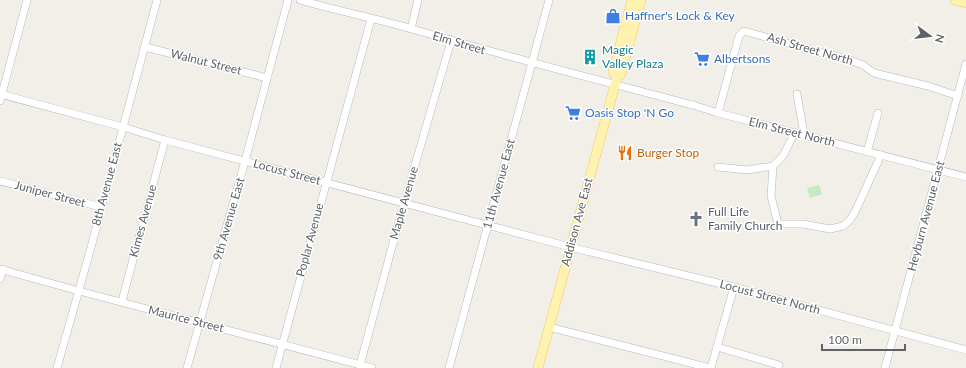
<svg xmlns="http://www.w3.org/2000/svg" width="966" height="368" font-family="Lato,sans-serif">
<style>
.green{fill:#c5e8c5}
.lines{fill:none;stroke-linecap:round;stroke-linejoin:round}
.minor-casing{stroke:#b5b8bc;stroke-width:8}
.major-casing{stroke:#f2c960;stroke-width:10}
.minor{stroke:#fff;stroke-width:7}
.major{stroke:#fff2af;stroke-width:9}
.labels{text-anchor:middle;stroke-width:3;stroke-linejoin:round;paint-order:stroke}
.shop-label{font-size:12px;fill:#366cbe;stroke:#fff;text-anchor:start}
.street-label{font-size:12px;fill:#5f6368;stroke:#fff}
.culture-label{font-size:12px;fill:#0d838f;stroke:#fff;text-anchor:start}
.food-label{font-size:12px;fill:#c56008;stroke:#fff;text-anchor:start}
.worship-label{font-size:12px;fill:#5b616d;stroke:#fff;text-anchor:start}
</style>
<rect width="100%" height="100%" fill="#f1efe8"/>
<polygon class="green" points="819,185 822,194 810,198 807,188"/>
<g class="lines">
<defs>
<g id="minor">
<path d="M300,0C337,11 375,18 412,29C505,56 599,80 693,105L718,113L966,177"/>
<polyline points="411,29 418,0"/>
<polyline points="145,47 267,78"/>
<polyline points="0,94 123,127 165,140 574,248 734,287 966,350"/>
<polyline points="797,94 804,134"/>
<polyline points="0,101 27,0"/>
<polyline points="718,113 739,36 744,31 807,49 847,59 863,65 874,73 928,86 958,96"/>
<polyline points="795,132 783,156 773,166 771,196 778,224 803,224 830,229 843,226 849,221 855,212 881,155"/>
<polyline points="867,152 878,113"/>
<polyline points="718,167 747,170 773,166"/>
<polyline points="0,181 101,207"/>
<polyline points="0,269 79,291 372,368"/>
<polyline points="0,279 3,269"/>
<polyline points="122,301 165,140"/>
<polyline points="549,327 710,368"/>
<polyline points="717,347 779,365"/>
<polyline points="360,365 404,203 451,41"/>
<polyline points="57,368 90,251 157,0"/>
<polyline points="187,368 245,161 288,0"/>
<polyline points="276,368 371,19"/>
<polyline points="449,368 549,0"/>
<polyline points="711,368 734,287"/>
<polyline points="885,368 966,64"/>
</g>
<g id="major">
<polyline points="955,0 966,3"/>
<polyline points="617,77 613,72 632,0"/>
<polyline points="538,368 617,77 621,74 641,0"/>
</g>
</defs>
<use href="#minor" class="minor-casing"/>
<use href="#major" class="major-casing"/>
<use href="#minor" class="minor"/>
<use href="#major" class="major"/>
</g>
<defs>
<symbol id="shop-bare" viewBox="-9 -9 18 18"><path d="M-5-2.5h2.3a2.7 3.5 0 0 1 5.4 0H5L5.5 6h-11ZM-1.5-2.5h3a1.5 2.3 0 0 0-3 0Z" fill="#3f7fe0" stroke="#fff" stroke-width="2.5" paint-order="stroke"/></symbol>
<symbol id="building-bare" viewBox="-9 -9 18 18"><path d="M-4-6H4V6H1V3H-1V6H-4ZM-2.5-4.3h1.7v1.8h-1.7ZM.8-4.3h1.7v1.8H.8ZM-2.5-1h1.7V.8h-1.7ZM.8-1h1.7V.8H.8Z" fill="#0f9aa8" stroke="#fff" stroke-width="2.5" paint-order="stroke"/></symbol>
<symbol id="supermarket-bare" viewBox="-9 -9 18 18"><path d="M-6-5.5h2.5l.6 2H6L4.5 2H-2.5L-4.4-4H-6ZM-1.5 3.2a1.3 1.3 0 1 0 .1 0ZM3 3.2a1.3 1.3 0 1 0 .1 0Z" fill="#3f7fe0" stroke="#fff" stroke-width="2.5" paint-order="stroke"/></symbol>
<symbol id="restaurant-bare" viewBox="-9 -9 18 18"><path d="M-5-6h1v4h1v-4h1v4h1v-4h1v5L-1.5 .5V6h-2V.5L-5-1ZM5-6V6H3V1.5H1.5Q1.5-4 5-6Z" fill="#e8710a" stroke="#fff" stroke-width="2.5" paint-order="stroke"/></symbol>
<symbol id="church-bare" viewBox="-9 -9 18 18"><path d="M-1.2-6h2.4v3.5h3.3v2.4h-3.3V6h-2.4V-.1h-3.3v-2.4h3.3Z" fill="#6b7280" stroke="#fff" stroke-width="2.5" paint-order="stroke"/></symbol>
</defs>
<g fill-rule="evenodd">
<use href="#shop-bare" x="602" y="5" width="22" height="22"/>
<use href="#building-bare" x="579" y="46" width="22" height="22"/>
<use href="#supermarket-bare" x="691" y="48" width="22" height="22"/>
<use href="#supermarket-bare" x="562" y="102" width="22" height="22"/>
<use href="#restaurant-bare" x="614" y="142" width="22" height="22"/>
<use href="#church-bare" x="685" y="208" width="22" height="22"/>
</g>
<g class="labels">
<g class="shop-label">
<text x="625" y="20">Haffner's Lock &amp; Key</text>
<text x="714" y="63">Albertsons</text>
<text x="585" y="117">Oasis Stop 'N Go</text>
</g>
<g class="street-label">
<text transform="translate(459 43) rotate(16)" y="4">Elm Street</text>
<text transform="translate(810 49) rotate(16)" y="4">Ash Street North</text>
<text transform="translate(206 62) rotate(14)" y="4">Walnut Street</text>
<text transform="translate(792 132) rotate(14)" y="4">Elm Street North</text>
<text transform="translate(287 172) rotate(15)" y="4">Locust Street</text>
<text transform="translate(107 184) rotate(-75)" y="4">8th Avenue East</text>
<text transform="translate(499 184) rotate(-75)" y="4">11th Avenue East</text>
<text transform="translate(50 194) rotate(15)" y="4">Juniper Street</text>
<text transform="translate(404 203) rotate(-74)" y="4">Maple Avenue</text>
<text transform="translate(926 216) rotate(-75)" y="4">Heyburn Avenue East</text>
<text transform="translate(229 219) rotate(-74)" y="4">9th Avenue East</text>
<text transform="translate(143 221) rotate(-75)" y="4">Kimes Avenue</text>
<text transform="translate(577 222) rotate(-75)" y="4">Addison Ave East</text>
<text transform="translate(310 240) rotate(-75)" y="4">Poplar Avenue</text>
<text transform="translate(770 297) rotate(15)" y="4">Locust Street North</text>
<text transform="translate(186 319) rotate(14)" y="4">Maurice Street</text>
</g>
<g class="culture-label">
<text x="602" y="54">Magic<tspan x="602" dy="14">Valley Plaza</tspan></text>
</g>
<g class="food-label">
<text x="637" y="157">Burger Stop</text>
</g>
<g class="worship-label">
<text x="708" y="216">Full Life<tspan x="708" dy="14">Family Church</tspan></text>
</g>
</g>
<g transform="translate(930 36) rotate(105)" stroke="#ffffff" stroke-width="3" paint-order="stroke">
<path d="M0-3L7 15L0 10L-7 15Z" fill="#5f6368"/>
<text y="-6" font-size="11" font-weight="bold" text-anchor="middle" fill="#5f6368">N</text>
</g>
<path d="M822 344v6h83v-6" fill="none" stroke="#5f6368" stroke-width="2"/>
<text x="828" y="344" font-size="12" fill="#5f6368" stroke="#ffffff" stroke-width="3" paint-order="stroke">100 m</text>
</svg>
